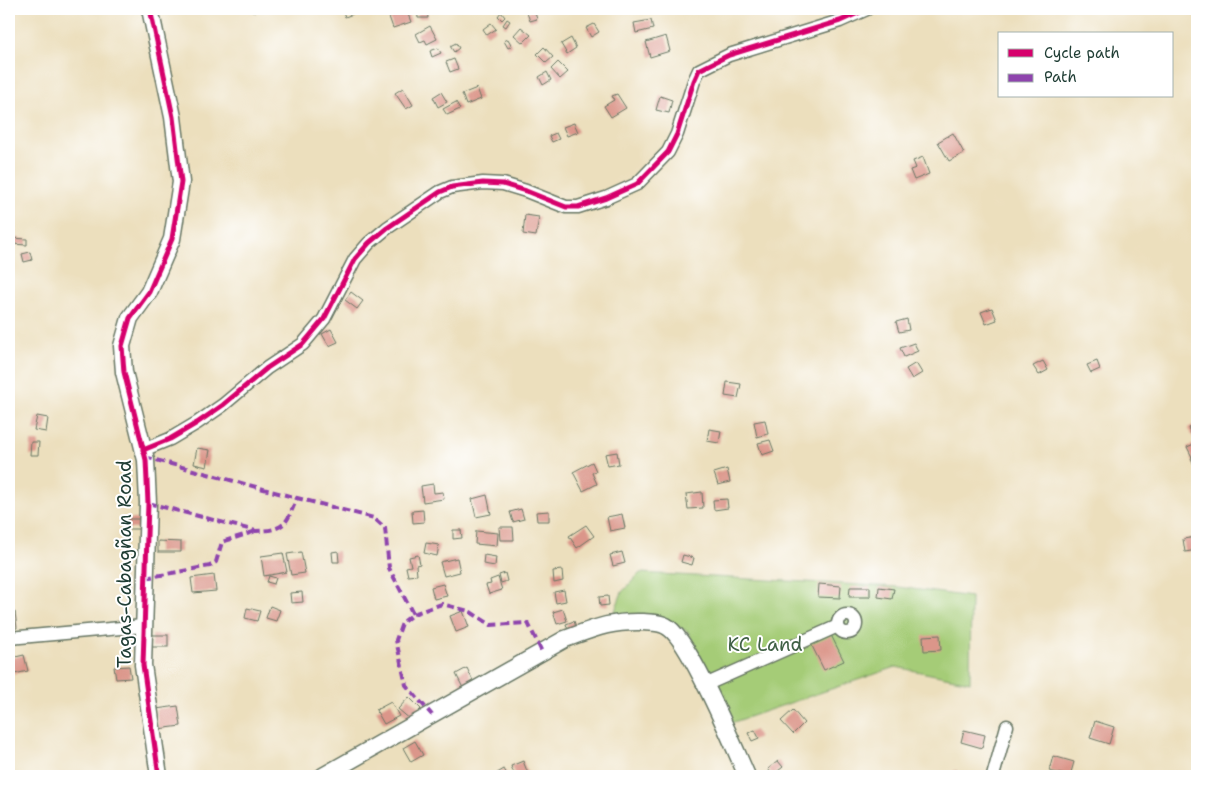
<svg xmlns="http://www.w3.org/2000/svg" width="1206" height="785" font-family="'Shantell Sans',sans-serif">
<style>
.green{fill:#a5cc77;stroke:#628456}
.building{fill:#db968a}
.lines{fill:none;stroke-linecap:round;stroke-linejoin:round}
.minor-casing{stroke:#677664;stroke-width:15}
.tertiary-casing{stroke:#677664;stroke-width:19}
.minor{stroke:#fff;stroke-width:12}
.tertiary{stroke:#fff;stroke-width:16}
.quiet{stroke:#8e44ad;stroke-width:4;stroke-dasharray:8 4;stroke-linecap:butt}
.cycleway-casing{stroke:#fff;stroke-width:8}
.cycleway{stroke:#d6006c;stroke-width:5}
.labels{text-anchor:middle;stroke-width:4;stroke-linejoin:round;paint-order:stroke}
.street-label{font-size:19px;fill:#1f3d34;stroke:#fff}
.park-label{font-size:19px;fill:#406145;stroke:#fff}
</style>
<rect width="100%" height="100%" fill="#fff"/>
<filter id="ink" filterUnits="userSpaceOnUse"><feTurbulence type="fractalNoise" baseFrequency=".02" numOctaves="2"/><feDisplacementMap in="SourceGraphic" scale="10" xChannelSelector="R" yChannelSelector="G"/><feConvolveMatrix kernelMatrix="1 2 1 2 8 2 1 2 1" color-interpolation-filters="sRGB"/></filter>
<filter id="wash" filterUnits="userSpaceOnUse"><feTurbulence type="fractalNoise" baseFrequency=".0096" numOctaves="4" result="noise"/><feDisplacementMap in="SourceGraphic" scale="20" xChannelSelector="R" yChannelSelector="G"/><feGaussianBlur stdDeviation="1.12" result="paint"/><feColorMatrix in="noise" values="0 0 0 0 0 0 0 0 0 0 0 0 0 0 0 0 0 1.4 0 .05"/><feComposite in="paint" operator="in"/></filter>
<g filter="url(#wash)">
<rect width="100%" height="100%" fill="#ecdfbd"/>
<polygon class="green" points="640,573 898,587 971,597 970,682 896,667 731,723 688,632 663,618 613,616 622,592"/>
<g id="blocks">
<g class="building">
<polygon points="252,9 266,9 266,10 252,12"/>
<polygon points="342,9 351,9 353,14 345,17"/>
<polygon points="402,9 406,9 411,22 393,28 388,14"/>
<polygon points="417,9 427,9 428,18 418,18"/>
<polygon points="534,10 537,19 530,21 527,13"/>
<polygon points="501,12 505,17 502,20 498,16"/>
<polygon points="507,19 510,21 506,27 503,25"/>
<polygon points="651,20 653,29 636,33 634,23"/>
<polygon points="491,23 496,29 487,35 483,29"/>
<polygon points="594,24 599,32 591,37 586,28"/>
<polygon points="430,26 437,39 427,44 425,40 420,42 416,34"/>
<polygon points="521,27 531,35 523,43 514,35"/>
<polygon points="666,36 670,51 650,57 646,42"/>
<polygon points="571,38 576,48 567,54 561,44"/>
<polygon points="508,39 512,46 508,48 504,41"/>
<polygon points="456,43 459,48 454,52 450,46"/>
<polygon points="544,47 553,57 546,63 537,54"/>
<polygon points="438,48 441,53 432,57 430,51"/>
<polygon points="454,59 458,69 450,72 446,62"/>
<polygon points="558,62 568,72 560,79 551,69"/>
<polygon points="547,72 551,80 543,85 539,77"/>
<polygon points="403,88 413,105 406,109 395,93"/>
<polygon points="477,88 481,99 466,105 462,94"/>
<polygon points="441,92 447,102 438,107 433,97"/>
<polygon points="617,94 626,108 611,117 604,106 614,100 612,96"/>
<polygon points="660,96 672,100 669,113 656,110"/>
<polygon points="456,102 460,109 447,115 443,109"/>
<polygon points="574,123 578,132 567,136 563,127"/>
<polygon points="556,133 559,139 552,142 549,136"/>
<polygon points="953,133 964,153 949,161 938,142"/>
<polygon points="923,157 929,174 914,180 910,170 916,168 913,161"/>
<polygon points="525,215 539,217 536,236 523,234"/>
<polygon points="13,238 27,239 27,245 12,244"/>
<polygon points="30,252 32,260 24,262 22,254"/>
<polygon points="351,292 363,301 357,309 345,300"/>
<polygon points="992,308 997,320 986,324 981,312"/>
<polygon points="907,319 909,330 899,332 896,322"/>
<polygon points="331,329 338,342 329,346 322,334"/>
<polygon points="914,343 918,351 904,357 900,348"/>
<polygon points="1043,361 1048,370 1039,375 1033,366"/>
<polygon points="1097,361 1100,369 1091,373 1087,365"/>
<polygon points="916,363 922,373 912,379 906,369"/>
<polygon points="727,382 741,384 738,398 725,396"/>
<polygon points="37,416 48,418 46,432 34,430"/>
<polygon points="765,420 768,434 757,437 754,422"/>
<polygon points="1197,423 1197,438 1194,439 1188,428"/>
<polygon points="709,429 721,431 719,443 707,441"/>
<polygon points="770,440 774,451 762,455 758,443"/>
<polygon points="31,442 39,442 38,455 30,455"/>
<polygon points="1194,444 1197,454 1192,457 1187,447"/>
<polygon points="197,448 210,450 207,467 194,464"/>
<polygon points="617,452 619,464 608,466 605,454"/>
<polygon points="1197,456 1197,464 1194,465 1191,458"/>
<polygon points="592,462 596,471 592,473 597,484 583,491 573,472"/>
<polygon points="727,469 730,482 718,485 714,473"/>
<polygon points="433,484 434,493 443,492 444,499 423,502 421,486"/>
<polygon points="702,492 703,508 688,509 686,494"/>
<polygon points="487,495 491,514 476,517 472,499"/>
<polygon points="727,499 728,508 714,510 713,500"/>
<polygon points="521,509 524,519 513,522 510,512"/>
<polygon points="423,510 424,522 413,523 412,511"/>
<polygon points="549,511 549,521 537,521 536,512"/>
<polygon points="622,514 625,528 610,531 607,517"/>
<rect x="127" y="519" width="16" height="10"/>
<polygon points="586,525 594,536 577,548 569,536"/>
<polygon points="499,527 513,527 514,540 500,540"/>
<polygon points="453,530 461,530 462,538 453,539"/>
<polygon points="476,531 498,533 497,546 475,544"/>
<polygon points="1196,537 1197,550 1185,552 1183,539"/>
<polygon points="158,541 181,542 181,552 158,552"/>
<polygon points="426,543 439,545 437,556 424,553"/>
<polygon points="338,551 339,562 333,562 332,552"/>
<polygon points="301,552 305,573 291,575 287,554"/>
<polygon points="622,552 625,563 613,566 610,555"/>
<polygon points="283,553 287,572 264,576 261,556"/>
<polygon points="418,555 420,564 416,565 417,575 408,576 406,567 411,566 409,557"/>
<polygon points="484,555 496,557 495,566 483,564"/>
<polygon points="683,555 694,558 692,565 681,562"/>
<polygon points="457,558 460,572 444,576 440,562"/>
<polygon points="562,570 563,581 554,583 553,571"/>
<polygon points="505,573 507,581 501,583 499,575"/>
<polygon points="214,575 216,591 193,593 191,578"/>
<polygon points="269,576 276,578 274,584 267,582"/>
<polygon points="498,577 502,590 489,594 486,585 491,584 490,580"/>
<polygon points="443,584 447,596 434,599 431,587"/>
<polygon points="819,584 841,586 840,598 818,597"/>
<polygon points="850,587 870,587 870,597 849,597"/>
<polygon points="879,587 894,589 892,599 878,597"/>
<polygon points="564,590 566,601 556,603 554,592"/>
<polygon points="302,592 303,602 291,603 290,593"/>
<polygon points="608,596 609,605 600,606 599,597"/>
<polygon points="270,606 280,610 276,621 266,618"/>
<polygon points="247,608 260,611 257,621 245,618"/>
<polygon points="563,609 567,621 557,624 553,612"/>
<polygon points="463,611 469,627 456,632 450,616"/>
<polygon points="15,612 17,628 9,629 9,613"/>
<polygon points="574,621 577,630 569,633 566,624"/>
<rect x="152" y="635" width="16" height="12"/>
<polygon points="831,635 844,661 824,670 811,644"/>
<polygon points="940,635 941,650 924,651 923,636"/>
<polygon points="24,655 28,671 14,674 11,658"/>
<polygon points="129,666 131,678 116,679 114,667"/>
<polygon points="467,668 475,685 464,690 456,674"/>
<polygon points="409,697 421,709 411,720 398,709"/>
<polygon points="391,702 399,716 384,724 376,710"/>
<polygon points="178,706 181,726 158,729 156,709"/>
<polygon points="793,710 804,723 793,734 781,721"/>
<polygon points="1095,721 1114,727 1109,744 1090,738"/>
<polygon points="755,730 759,738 752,741 748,733"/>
<polygon points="964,730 985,735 982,748 961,742"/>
<polygon points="415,741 423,755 411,762 403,748"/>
<polygon points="1053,756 1074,762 1070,776 1049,771"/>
<polygon points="523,761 529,776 515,776 511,766"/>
<polygon points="778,761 783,767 773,775 768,769"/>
<polygon points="504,769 508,776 494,776 494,775"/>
<polygon points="956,770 960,776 946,776"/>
<polygon points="153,771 153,776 127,776 126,775"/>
</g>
</g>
</g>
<g filter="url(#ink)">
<use href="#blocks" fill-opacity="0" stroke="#677664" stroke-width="1"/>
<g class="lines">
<defs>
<g id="minor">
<polyline points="143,450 170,439 197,423 223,405 267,368 303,344 324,319 355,259 369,243 387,228 440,192 452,187 483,183 503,184 526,191 566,207 578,207 606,198 637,184 668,152 677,134 694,81 699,70 729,55 840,21 867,9"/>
<circle cx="847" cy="624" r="9"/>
<polyline points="9,638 143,626"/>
<polyline points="705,685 838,626"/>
<polyline points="993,776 1007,726"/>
</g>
<g id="tertiary">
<polyline points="150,9 173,117 181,182 172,239 149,292 130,318 122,346 124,372 146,460 148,503 143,665 159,776"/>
<path d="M323,776L565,639C595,628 610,621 643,622C651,623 659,622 666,626C688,636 735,749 747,776"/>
</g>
</defs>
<use href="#minor" class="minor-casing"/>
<use href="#tertiary" class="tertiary-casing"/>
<use href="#minor" class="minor"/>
<use href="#tertiary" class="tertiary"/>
<g class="quiet">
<polyline points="145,457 297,498"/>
<path d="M148,503L256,531C286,530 286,524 297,498L374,518L385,528L389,568L413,614L402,623L396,640L406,685L432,715"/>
<polyline points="145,578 210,566 216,562 222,542 256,531"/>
<polyline points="413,614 442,604 469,611 491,625 528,623 542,652"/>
</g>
<defs>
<g id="cycleway">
<polyline points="150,9 173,117 181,182 172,239 149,292 130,318 122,346 124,372 146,460 148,503 143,665 159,776"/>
<polyline points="143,450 170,439 197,423 223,405 267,368 303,344 324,319 355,259 369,243 387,228 440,192 452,187 483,183 503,184 526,191 566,207 578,207 606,198 637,184 668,152 677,134 694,81 699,70 729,55 840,21 867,9"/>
</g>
</defs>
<use href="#cycleway" class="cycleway-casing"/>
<use href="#cycleway" class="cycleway"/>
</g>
</g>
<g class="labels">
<g class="street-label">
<text transform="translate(124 564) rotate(-90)" y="7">Tagas-Cabagñan Road</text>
</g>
<g class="park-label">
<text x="765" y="651">KC Land</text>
</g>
</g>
<rect width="1206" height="785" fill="none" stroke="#fff" stroke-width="30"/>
<rect x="998" y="32" width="175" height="65" fill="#ffffff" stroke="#a5b1ae"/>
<rect x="1008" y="49" width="25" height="8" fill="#d6006c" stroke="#a5b1ae"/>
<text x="1044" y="58" font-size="15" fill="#1f3d34">Cycle path</text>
<rect x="1008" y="74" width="25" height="8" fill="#8e44ad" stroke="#a5b1ae"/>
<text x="1044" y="82" font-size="15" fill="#1f3d34">Path</text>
</svg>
